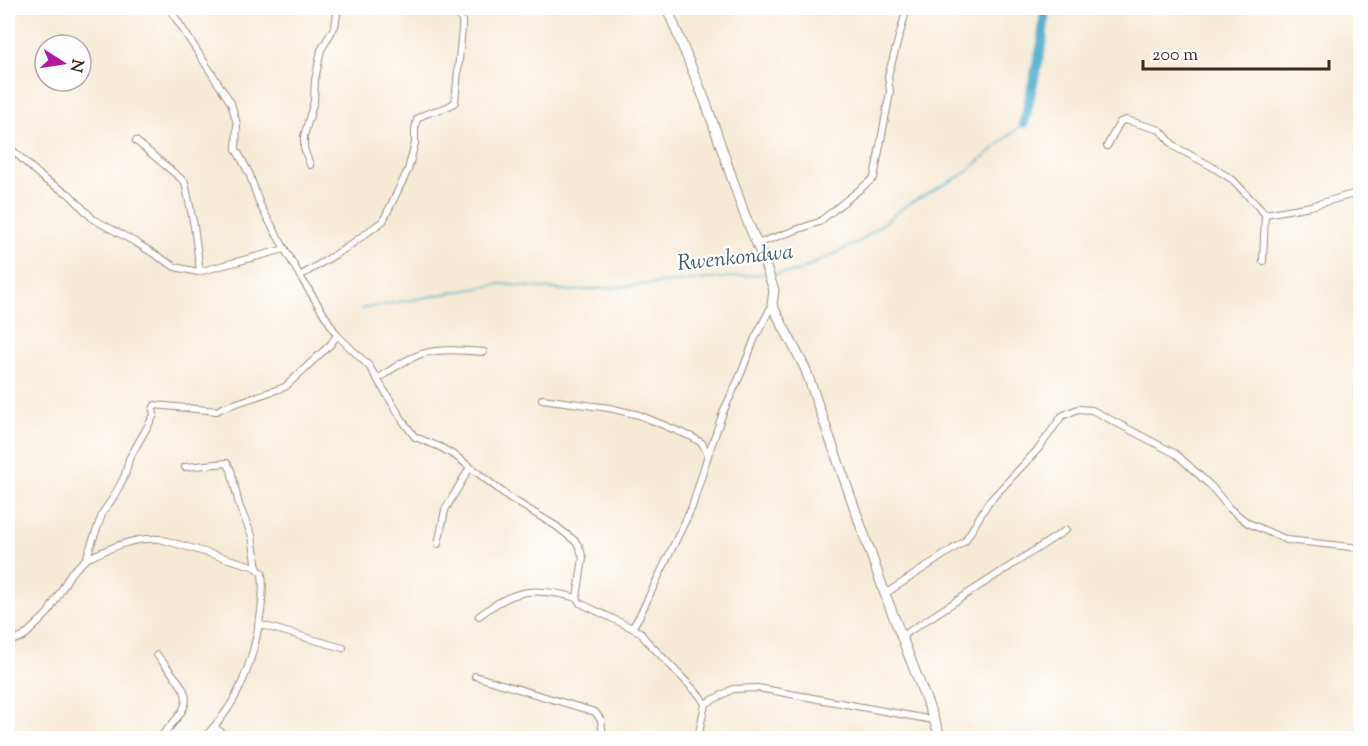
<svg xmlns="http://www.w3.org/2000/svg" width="1368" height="746" font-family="'Sorts Mill Goudy',serif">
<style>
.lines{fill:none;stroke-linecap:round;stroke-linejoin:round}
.stream{stroke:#4aabc9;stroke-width:1.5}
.river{stroke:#4aabc9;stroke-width:10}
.street-casing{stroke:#988a7a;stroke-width:8}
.secondary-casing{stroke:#988a7a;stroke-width:11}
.street{stroke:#fff;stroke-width:6}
.secondary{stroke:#fff;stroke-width:9}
.labels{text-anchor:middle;stroke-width:4.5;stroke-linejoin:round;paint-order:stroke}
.water-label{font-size:22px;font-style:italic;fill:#415e62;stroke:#fff}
</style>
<rect width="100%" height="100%" fill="#fff"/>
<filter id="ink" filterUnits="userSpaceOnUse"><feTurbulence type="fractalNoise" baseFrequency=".0167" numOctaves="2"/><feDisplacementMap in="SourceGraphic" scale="12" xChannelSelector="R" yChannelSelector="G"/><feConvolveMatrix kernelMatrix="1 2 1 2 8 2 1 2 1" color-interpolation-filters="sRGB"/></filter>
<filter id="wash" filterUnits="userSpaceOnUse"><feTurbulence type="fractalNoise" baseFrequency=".008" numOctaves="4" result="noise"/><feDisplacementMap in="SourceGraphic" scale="24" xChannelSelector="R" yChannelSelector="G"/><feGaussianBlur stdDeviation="1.35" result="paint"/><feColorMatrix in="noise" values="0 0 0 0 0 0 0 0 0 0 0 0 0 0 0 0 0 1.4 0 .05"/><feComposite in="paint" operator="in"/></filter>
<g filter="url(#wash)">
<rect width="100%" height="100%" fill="#f6ead6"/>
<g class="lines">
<g class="stream">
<polyline points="773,274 797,272 859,242 908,204 964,174 1024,123"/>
<polyline points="361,309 500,284 572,291 765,274"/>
</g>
<polyline class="river" points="1024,123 1042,43 1045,8"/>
</g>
</g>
<g filter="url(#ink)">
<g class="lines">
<defs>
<g id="street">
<polyline points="169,8 231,103 237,124 236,149 249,173 260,205 300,276 337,335 369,366 405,424 415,437 440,447 457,457 510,498 556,526 575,541 579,546 583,558 577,598 580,603 632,628"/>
<polyline points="136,141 185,182 194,226 200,271"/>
<polyline points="8,146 45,180 69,194 93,219 135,242 175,267 198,272 285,249"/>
<polyline points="1107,146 1120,122 1126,120 1160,130 1175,147 1211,166 1233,180 1265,214 1263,261"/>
<polyline points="310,165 304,148 304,136 314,101 315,80 321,50 335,26 338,8"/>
<polyline points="1265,214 1311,206 1360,192"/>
<polyline points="756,244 819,222 874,178 890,92 888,76 907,8"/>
<path d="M300,276L346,248L383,221L408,170L415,143V129L417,119C428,109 445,112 455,102L462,28V21L456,8"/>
<path d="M378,379C420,348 433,348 484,352"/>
<polyline points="542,399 609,408 639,415 692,437 702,443 708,455"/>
<polyline points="185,467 227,463 231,470 239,505 252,536 257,568"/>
<polyline points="438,544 445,510 470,467"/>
<path d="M86,559C110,548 133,537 160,539L256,567L262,573C266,609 252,667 234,699C226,713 215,727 203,738"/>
<polyline points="885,594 965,541 988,503 1039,448 1062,416 1078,409 1092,410 1176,454 1211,486 1229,508 1248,523 1287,540 1360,548"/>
<path d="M479,616C514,588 535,587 577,598"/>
<polyline points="258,624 343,648"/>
<polyline points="902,636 1066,530"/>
<polyline points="8,642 23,637 41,620 48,613 71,573 86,559 103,512 113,498 125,475 129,459 154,415 153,409 155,405 217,411 222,408 285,387 331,344 337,335"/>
<path d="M157,655C191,697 199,697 159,738"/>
<polyline points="475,676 595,712 601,720 603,738"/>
<polyline points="705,704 733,689 758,688 933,720"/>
<polyline points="214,727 230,738"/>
<polyline points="698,738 705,704 700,696 645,639 640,632 632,628 639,617 692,507 708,455 724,410 740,376 755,338 772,305"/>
</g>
<polyline id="secondary" points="667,8 706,103 744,213 762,256 774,290 772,305 805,368 885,594 941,738"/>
</defs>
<use href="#street" class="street-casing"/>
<use href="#secondary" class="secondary-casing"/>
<use href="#street" class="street"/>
<use href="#secondary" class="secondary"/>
</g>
</g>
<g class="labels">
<g class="water-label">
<text transform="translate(735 256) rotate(-6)" y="8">Rwenkondwa</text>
</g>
</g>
<rect width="1368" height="746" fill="none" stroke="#fff" stroke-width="30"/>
<g transform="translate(63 63) rotate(102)"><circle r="28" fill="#ffffff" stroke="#b1aaa5" stroke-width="1.5"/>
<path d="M0-4.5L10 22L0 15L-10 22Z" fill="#b5179e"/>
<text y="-9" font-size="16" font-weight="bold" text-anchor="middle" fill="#3b2a1e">N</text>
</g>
<path d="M1143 60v9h186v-9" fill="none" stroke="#3b2a1e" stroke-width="3"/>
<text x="1152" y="60" font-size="18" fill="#3b2a1e" stroke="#ffffff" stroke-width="4.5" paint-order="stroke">200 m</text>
</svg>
